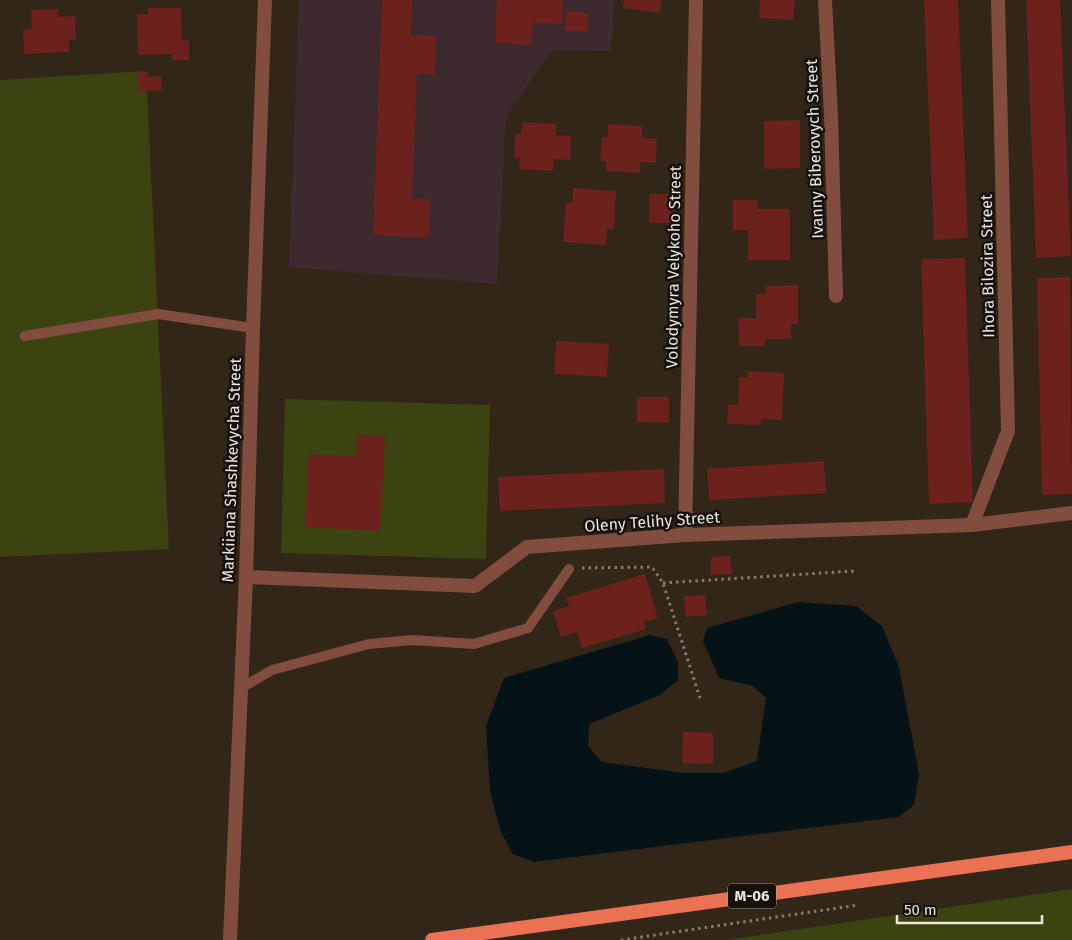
<svg xmlns="http://www.w3.org/2000/svg" width="1072" height="940" font-family="'Fira Sans',sans-serif">
<style>
.medical{fill:#3d2a2e}
.green{fill:#3b4311}
.water{fill:#051317}
.building{fill:#6c211d}
.lines{fill:none;stroke-linecap:round;stroke-linejoin:round}
.path{stroke:#867b70;stroke-width:3;stroke-dasharray:2.5 4;stroke-linecap:butt}
.service{stroke:#824d3f;stroke-width:10}
.minor{stroke:#824d3f;stroke-width:14}
.trunk{stroke:#ea7253;stroke-width:14}
.labels{text-anchor:middle;stroke-width:5;stroke-linejoin:round;paint-order:stroke}
.shield{fill:#15100a;stroke:#aca59d;stroke-width:1}
.shield-label{font-size:15px;font-weight:bold;fill:#ede5dc}
.street-label{font-size:16px;fill:#ede5dc;stroke:#15100a}
</style>
<rect width="100%" height="100%" fill="#322618"/>
<polygon class="medical" points="299,0 614,0 611,51 552,50 506,117 497,284 289,267"/>
<g class="green">
<polygon points="146,71 169,549 0,557 0,80"/>
<polygon points="285,399 490,405 486,559 281,553"/>
<polygon points="1072,889 1072,940 727,940 1058,891"/>
</g>
<polygon class="water" points="798,602 856,606 882,626 899,667 919,775 914,805 898,817 534,862 513,854 501,832 490,791 486,726 504,678 650,635 667,639 678,662 678,680 660,695 589,724 588,746 602,762 683,773 723,773 757,761 766,698 753,686 719,678 703,641 707,628"/>
<g class="building">
<polygon points="382,0 412,0 411,35 436,36 435,75 417,74 412,198 430,199 429,238 373,235"/>
<polygon points="497,0 563,0 562,24 533,23 531,45 495,43"/>
<polygon points="624,0 661,0 660,13 623,8"/>
<polygon points="760,0 795,0 793,20 759,18"/>
<polygon points="924,0 958,0 968,238 934,240"/>
<polygon points="1026,0 1060,0 1071,256 1036,258"/>
<polygon points="148,8 181,8 182,40 189,40 189,60 172,60 172,54 138,55 137,14 148,14"/>
<polygon points="58,9 58,17 75,16 76,40 69,40 69,52 24,54 23,30 32,29 31,10"/>
<polygon points="566,11 588,13 587,32 565,31"/>
<polygon points="148,72 149,77 161,76 162,90 139,92 137,73"/>
<polygon points="800,120 800,168 764,169 764,121"/>
<polygon points="522,122 556,124 556,135 571,136 570,160 554,159 553,171 519,169 520,158 514,158 515,134 521,134"/>
<polygon points="608,124 642,126 642,138 657,139 656,163 640,162 640,173 606,171 606,161 600,161 602,137 608,137"/>
<polygon points="573,188 616,191 614,230 607,229 606,245 563,242 566,203 572,203"/>
<rect x="649" y="194" width="25" height="29"/>
<polygon points="733,200 758,200 757,209 790,209 790,260 748,260 748,230 733,230"/>
<polygon points="965,258 973,502 929,504 921,259"/>
<polygon points="1070,277 1072,494 1042,495 1037,278"/>
<polygon points="798,285 798,324 791,324 791,339 765,339 765,346 739,346 738,318 756,318 756,294 766,294 766,286"/>
<polygon points="556,341 609,344 607,377 554,374"/>
<polygon points="748,371 784,373 782,420 761,419 761,425 727,424 728,405 738,405 739,377 748,377"/>
<polygon points="637,397 669,397 669,423 637,422"/>
<polygon points="358,435 385,436 380,531 305,527 309,454 357,457"/>
<polygon points="824,461 826,493 709,500 707,469"/>
<polygon points="664,469 665,503 500,511 498,477"/>
<polygon points="730,556 732,574 711,575 711,557"/>
<polygon points="645,574 658,618 644,622 646,629 582,648 577,632 561,637 553,611 569,606 566,598"/>
<polygon points="705,595 707,615 686,617 684,596"/>
<polygon points="683,732 713,733 713,764 682,763"/>
</g>
<g class="lines">
<g class="path">
<polyline points="582,568 652,567 663,583 701,701"/>
<polyline points="663,583 854,571"/>
<polyline points="621,940 858,905"/>
</g>
<g class="service">
<polyline points="25,336 158,314 253,328"/>
<polyline points="241,688 272,670 369,644 412,640 474,644 528,628 569,569"/>
</g>
<g class="minor">
<polyline points="825,0 831,115 836,296"/>
<polyline points="972,525 1008,431 998,0"/>
<polyline points="685,535 696,0"/>
<polyline points="246,577 475,586 527,547 685,535 972,525 1072,513"/>
<polyline points="230,940 246,577 253,328 265,0"/>
</g>
<polyline class="trunk" points="432,940 1072,852"/>
</g>
<g class="labels">
<rect class="shield" x="728" y="883.5" width="48" height="25" rx="4"/>
<g class="shield-label">
<text x="752" y="901">М-06</text>
</g>
<g class="street-label">
<text transform="translate(814 149) rotate(-92)" y="6">Ivanny Biberovych Street</text>
<text transform="translate(987 266) rotate(-91)" y="6">Ihora Bilozira Street</text>
<text transform="translate(673 267) rotate(-89)" y="6">Volodymyra Velykoho Street</text>
<text transform="translate(231 470) rotate(-88)" y="6">Markiiana Shashkevycha Street</text>
<text transform="translate(652 521) rotate(-4)" y="6">Oleny Telihy Street</text>
</g>
</g>
<path d="M897 915v8h145v-8" fill="none" stroke="#ede5dc" stroke-width="2.5"/>
<text x="904" y="915" font-size="15" fill="#ede5dc" stroke="#15100a" stroke-width="4" paint-order="stroke">50 m</text>
</svg>
